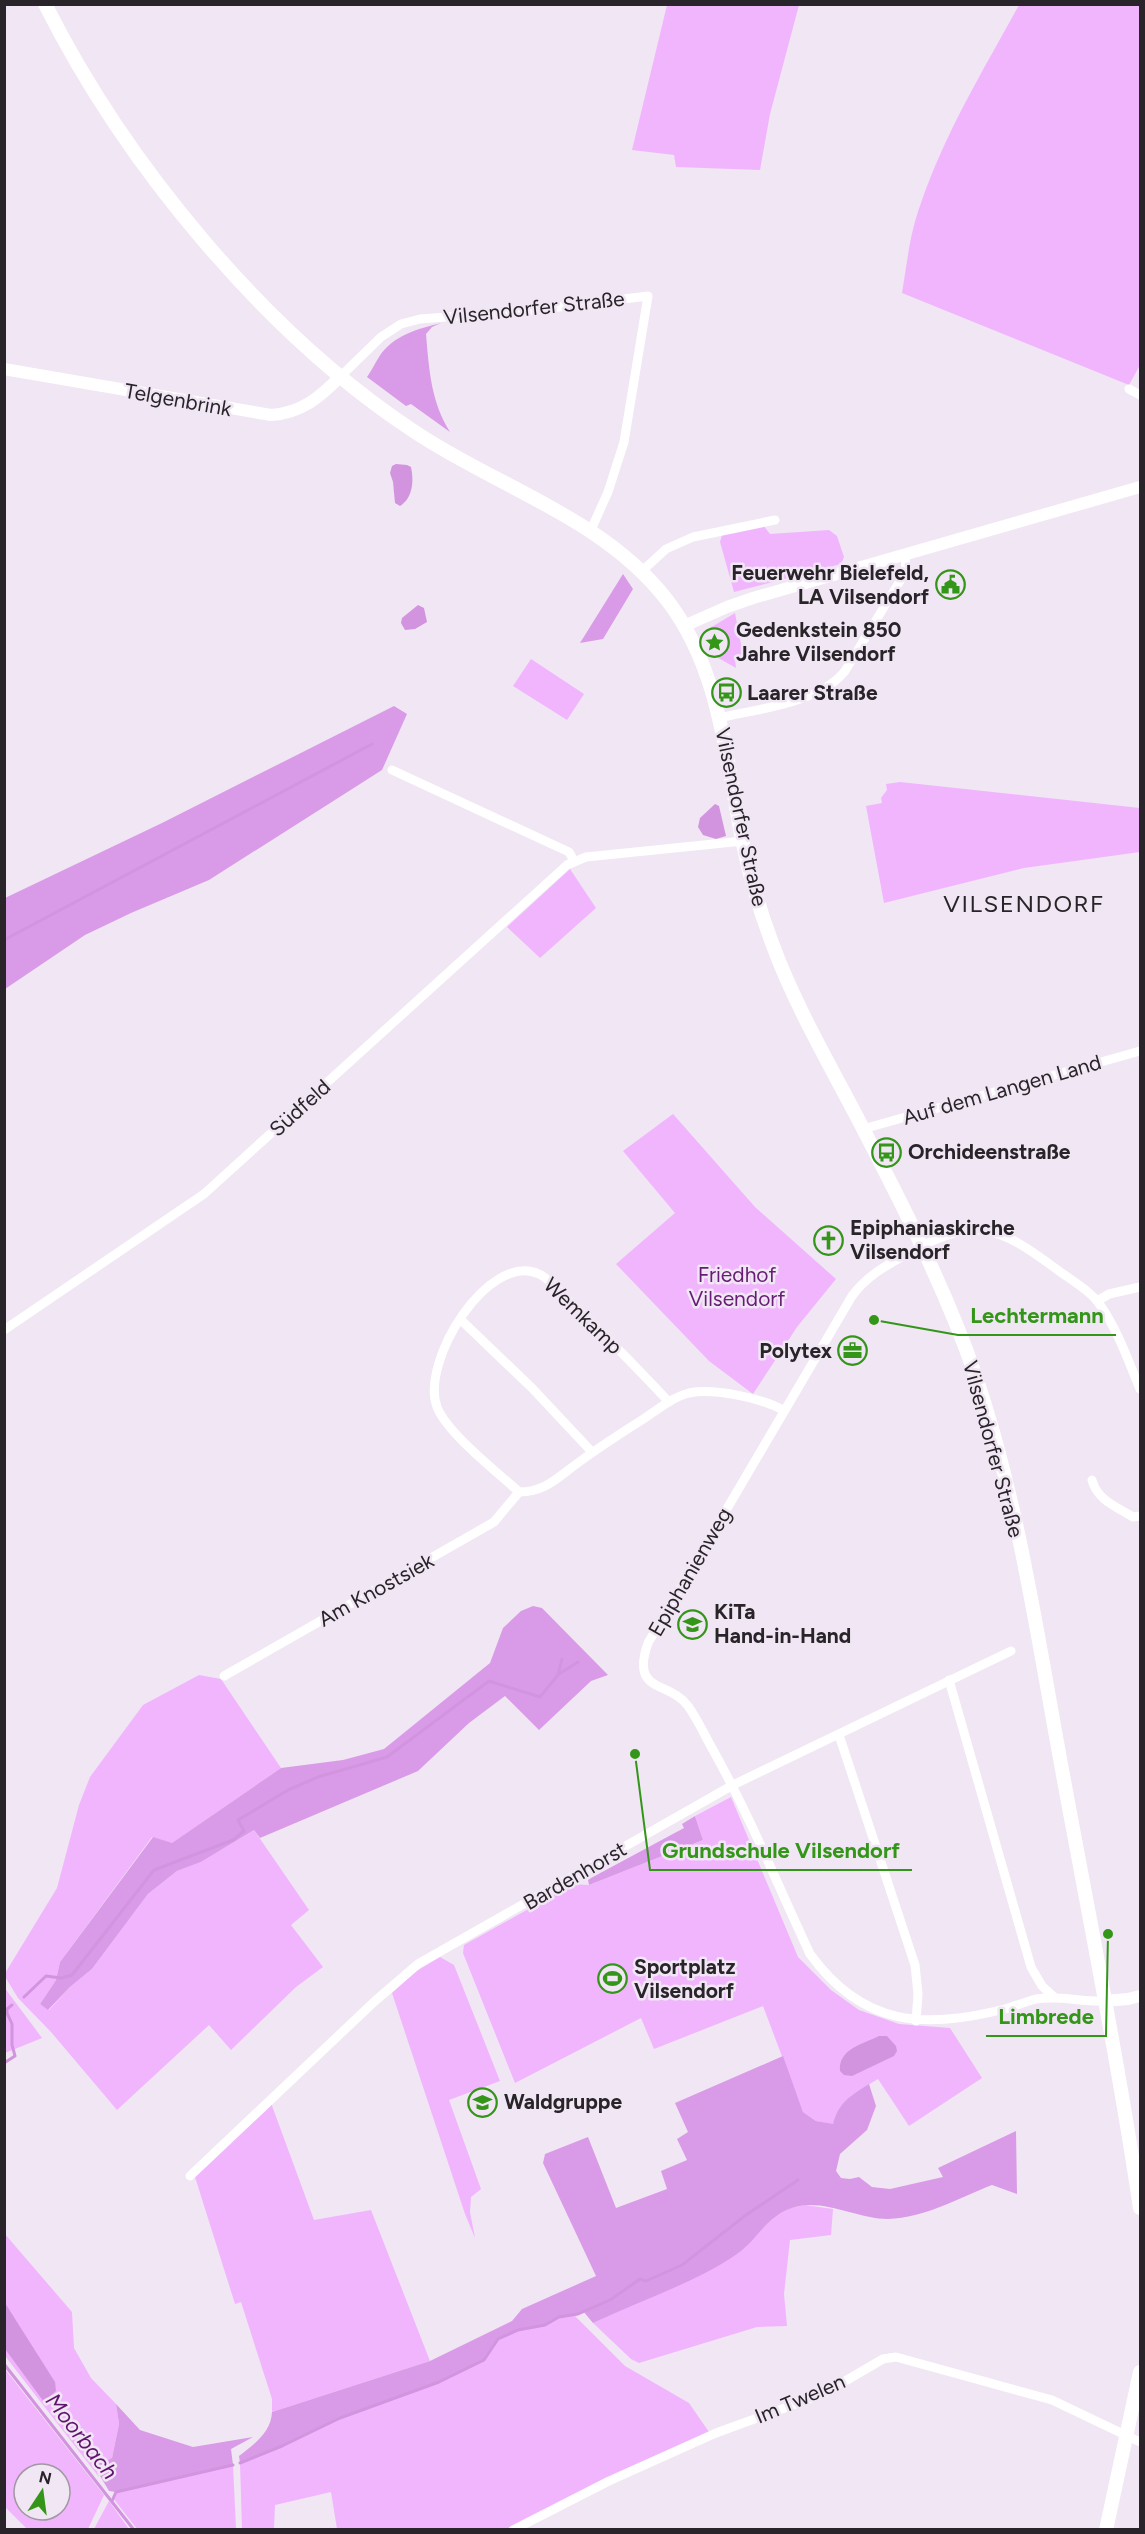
<svg xmlns="http://www.w3.org/2000/svg" width="1145" height="2534" font-family="Figtree,sans-serif">
<style>
.green{fill:#f1b5fe;fill-rule:evenodd}
.forest{fill:#d99be7}
.water{fill:#d294df}
.lines{fill:none;stroke-linecap:round;stroke-linejoin:round}
.stream{stroke:#d294df;stroke-width:3}
.minor{stroke:#fff;stroke-width:9}
.tertiary{stroke:#fff;stroke-width:12}
.secondary{stroke:#fff;stroke-width:14}
.labels{text-anchor:middle;stroke-width:5;stroke-linejoin:round;paint-order:stroke}
.street-label{font-size:21px;fill:#282429;stroke:#f1e6f3}
.poi-label{font-size:21px;font-weight:bold;fill:#282429;stroke:#f1e6f3;text-anchor:start}
.park-label{font-size:21px;fill:#671c76;stroke:#f1e6f3}
.water-label{font-size:22px;font-style:italic;fill:#60136f;stroke:#f1e6f3}
.quarter-label{font-size:24px;letter-spacing:1.5px;fill:#282429;stroke:#f1e6f3}
.leader{fill:none;stroke:#339619;stroke-width:2}
.callout-dot{fill:#339619;stroke:#f1e6f3;stroke-width:2}
.callout-label{font-size:22px;text-anchor:middle;font-weight:bold;fill:#339619;stroke:#f1e6f3;stroke-width:5;stroke-linejoin:round;paint-order:stroke}
</style>
<rect width="100%" height="100%" fill="#f1e6f3"/>
<g class="green">
<polygon points="667,5 799,5 770,114 760,170 676,167 674,155 632,150"/>
<path d="M1019,5H1140V365L1129,385L902,293C907,263 910,232 921,203C945,133 984,69 1019,5Z"/>
<polygon points="763,525 770,534 829,530 837,536 844,557 841,564 734,592 720,542 722,535"/>
<polygon points="735,613 744,660 735,660 736,668 713,655 706,641 710,628"/>
<polygon points="531,659 584,694 567,720 513,686"/>
<polygon points="900,782 1140,808 1140,852 1024,868 884,903 866,806 882,803 881,798 887,790 886,784"/>
<polygon points="570,869 596,908 540,958 507,927"/>
<polygon points="673,1114 755,1207 836,1279 797,1327 753,1394 709,1361 616,1264 675,1213 623,1151"/>
<polygon points="199,1675 221,1679 281,1768 171,1844 152,1837 60,1962 56,1980 40,2004 49,2010 70,1987 92,1969 148,1894 177,1871 201,1862 254,1830 309,1910 291,1925 323,1967 296,1987 231,2050 209,2025 117,2110 51,2032 18,1998 4,1975 57,1888 79,1805 90,1777 143,1705"/>
<path d="M731,1797L798,1957L831,1990L859,2010L899,2024L950,2028L982,2078L909,2126L878,2079C858,2091 838,2100 833,2125L816,2121L803,2112L763,2006L654,2049L641,2018L515,2083L463,1953L464,1945L573,1884L589,1885L703,1840L695,1816Z"/>
<polygon points="440,1957 454,1965 500,2081 449,2100 481,2189 471,2197 470,2212 475,2238 465,2214 392,1993 415,1972"/>
<polygon points="4,1987 42,2038 5,2053 4,2053"/>
<polygon points="271,2103 314,2220 371,2210 430,2361 272,2412 272,2399 241,2302 235,2304 195,2177"/>
<polygon points="805,2205 833,2209 831,2235 790,2240 784,2294 787,2326 757,2327 639,2363 631,2359 593,2323 738,2253 775,2216 790,2208"/>
<polygon points="4,2233 72,2312 74,2348 91,2378 116,2404 119,2424 112,2458 98,2464 96,2469 99,2477 5,2356"/>
<polygon points="574,2315 625,2366 689,2403 709,2432 607,2478 507,2529 337,2529 331,2492 275,2505 274,2529 242,2529 240,2463 282,2446 340,2418 439,2382 484,2360 498,2339 518,2330 545,2325 559,2317"/>
<path d="M4,2368L104,2495L88,2529H27L5,2507ZM24,2474H60V2510H24Z"/>
<polygon points="233,2465 236,2529 137,2529 113,2498 116,2492"/>
<polygon points="109,2501 129,2529 94,2529"/>
</g>
<g class="forest">
<path d="M441,323L432,327L426,334C429,369 431,402 450,432L411,404L406,406L367,377C372,370 375,363 379,357C393,335 418,329 441,323Z"/>
<polygon points="623,574 633,589 603,639 580,643"/>
<polygon points="394,706 407,714 382,770 209,880 131,913 85,935 5,989 5,898 162,823"/>
<polygon points="533,1606 542,1608 608,1675 591,1681 539,1730 505,1696 469,1723 418,1771 260,1838 254,1830 201,1862 177,1871 148,1894 92,1969 70,1987 48,2010 40,2004 56,1980 60,1962 153,1837 172,1843 281,1768 343,1760 384,1749 490,1663 503,1628 521,1611"/>
<polygon points="695,1816 703,1840 589,1885 588,1880 591,1878 684,1828 682,1824"/>
<path d="M783,2056L803,2112L816,2121L833,2124C838,2103 851,2095 869,2084L876,2106L867,2130L840,2154L836,2171L841,2178L850,2179L859,2177L872,2187L890,2189L943,2177L938,2168L1016,2131L1017,2194L992,2185C958,2198 925,2218 888,2219C856,2219 820,2196 789,2209C767,2217 756,2241 737,2254C693,2284 641,2300 593,2323L583,2311L578,2314L559,2317L545,2325L518,2330L498,2339L484,2360L439,2382L340,2418L282,2446L240,2463L239,2456C254,2444 271,2433 272,2412L430,2361L512,2321L522,2309L596,2276L543,2163L545,2154L588,2137L616,2208L667,2189L661,2171L687,2160L677,2139L688,2132L675,2103Z"/>
<polygon points="116,2404 140,2430 193,2447 253,2437 231,2449 233,2465 116,2492 109,2491 96,2469 98,2464 112,2458 119,2424"/>
</g>
<g class="water">
<path d="M396,464L407,465L411,467C414,481 413,498 400,506L395,503L393,482L390,473L392,466Z"/>
<polygon points="418,605 424,608 427,622 415,629 405,630 401,623 402,618"/>
<polygon points="715,804 719,806 726,836 716,839 703,835 698,827 700,818"/>
<path d="M879,2036H887L896,2046L897,2051L894,2056L852,2076L844,2075L840,2071C838,2049 863,2044 879,2036Z"/>
<polygon points="5,2303 55,2382 56,2391 44,2402 5,2349"/>
</g>
<g class="lines">
<g class="stream">
<polyline points="4,940 372,744"/>
<polyline points="559,1674 578,1662"/>
<polyline points="24,1997 46,1976 61,1978 72,1975 154,1870 233,1840 244,1831 238,1820 288,1790 318,1777 387,1757 489,1681 540,1697 558,1675 562,1659"/>
<polyline points="4,2063 15,2056 12,2045 12,2024 7,2013 7,2009 12,2005"/>
<polyline points="4,2364 134,2530"/>
<polyline points="240,2463 282,2446 340,2418 439,2382 484,2360 498,2339 518,2330 545,2325 559,2317 578,2314 610,2300 640,2279 646,2281 682,2265 746,2215 798,2180"/>
<polyline points="112,2501 116,2492 233,2465"/>
</g>
<g class="minor">
<polyline points="341,376 381,337 401,324 420,319 534,310 648,296 624,442 608,492 590,532"/>
<polyline points="1129,389 1140,395"/>
<polyline points="642,571 666,549 693,537 775,520"/>
<path d="M719,718C757,709 820,703 845,671L906,571L905,554"/>
<polyline points="392,770 569,852 574,861"/>
<polyline points="863,1129 1140,1051"/>
<polyline points="1097,1301 1109,1294 1140,1287"/>
<polyline points="460,1319 532,1388 592,1452"/>
<polyline points="4,1330 204,1194 567,865 586,857 743,841"/>
<path d="M669,1402C637,1368 604,1334 570,1302C561,1293 550,1279 539,1274C488,1251 420,1362 437,1407C447,1433 497,1472 519,1492C544,1492 556,1479 575,1465C598,1448 621,1433 645,1418C658,1409 673,1397 689,1393C714,1388 761,1398 783,1410"/>
<path d="M1092,1480C1097,1500 1117,1507 1133,1517L1140,1516"/>
<polyline points="224,1676 494,1522 519,1492"/>
<polyline points="949,1680 1031,1967 1042,1986 1054,1997"/>
<polyline points="839,1735 915,1965 918,1994 916,2021"/>
<path d="M1104,2001C1081,2002 1058,1995 1036,1999C1025,2002 1015,2006 1005,2009C924,2029 863,2027 810,1954C778,1886 750,1816 713,1750C705,1736 698,1720 688,1706C669,1680 630,1694 648,1643L852,1296C868,1274 891,1263 914,1250C977,1216 1001,1228 1055,1268C1069,1279 1087,1288 1098,1302C1117,1328 1128,1360 1140,1389"/>
<polyline points="190,2176 375,2001 418,1964 733,1785 1011,1651"/>
<polyline points="513,2530 609,2481 716,2433 823,2394 883,2359 896,2357 1052,2400 1140,2442"/>
</g>
<g class="tertiary">
<path d="M4,369L271,415C302,413 320,397 341,376"/>
<polyline points="684,626 727,607 753,598 1140,487"/>
<polyline points="1104,2001 1128,1999 1140,1996"/>
</g>
<g class="secondary">
<path d="M45,4C125,163 263,331 412,430C496,487 603,517 667,600C721,670 726,761 743,844C750,878 760,911 772,943C794,1003 827,1060 857,1117C900,1200 944,1285 975,1374C1018,1500 1037,1634 1061,1764C1088,1912 1118,2060 1140,2208"/>
<polyline points="1106,2530 1140,2372"/>
</g>
</g>
<defs>
<symbol id="civic-ring" viewBox="-11 -11 22 22"><circle r="9.5" fill="#f1e6f3" stroke="#339619" stroke-width="1.5"/><path d="M-.6-6.5H3V-4.5H.6V-3L4-1V1h2V6H-6V1h2V-1L-.6-3ZM-1.2 2.5V6h2.4V2.5Z" fill="#339619"/></symbol>
<symbol id="sight-ring" viewBox="-11 -11 22 22"><circle r="9.5" fill="#f1e6f3" stroke="#339619" stroke-width="1.5"/><path d="M0-6L1.8-2.2L6-1.7L2.9 1.2L3.7 5.4L0 3.3L-3.7 5.4L-2.9 1.2L-6-1.7L-1.8-2.2Z" fill="#339619"/></symbol>
<symbol id="bus-ring" viewBox="-11 -11 22 22"><circle r="9.5" fill="#f1e6f3" stroke="#339619" stroke-width="1.5"/><path d="M-5-6H5V4H4V6H2V4H-2V6H-4V4H-5ZM-3.5-4V0h7V-4ZM-3.5 1.2v1.5H-2V1.2ZM2 1.2v1.5H3.5V1.2Z" fill="#339619"/></symbol>
<symbol id="church-ring" viewBox="-11 -11 22 22"><circle r="9.5" fill="#f1e6f3" stroke="#339619" stroke-width="1.5"/><path d="M-1.2-6h2.4v3.5h3.3v2.4h-3.3V6h-2.4V-.1h-3.3v-2.4h3.3Z" fill="#339619"/></symbol>
<symbol id="office-ring" viewBox="-11 -11 22 22"><circle r="9.5" fill="#f1e6f3" stroke="#339619" stroke-width="1.5"/><path d="M-6-3h4V-5.5h4V-3h4V5H-6ZM-1-4.5V-3h2v-1.5ZM-6 0V1H6V0Z" fill="#339619"/></symbol>
<symbol id="school-ring" viewBox="-11 -11 22 22"><circle r="9.5" fill="#f1e6f3" stroke="#339619" stroke-width="1.5"/><path d="M0-5L7-2L0 1L-7-2ZM-4 1L0 2.5L4 1V4Q0 6-4 4Z" fill="#339619"/></symbol>
<symbol id="stadium-ring" viewBox="-11 -11 22 22"><circle r="9.5" fill="#f1e6f3" stroke="#339619" stroke-width="1.5"/><path d="M0-5a6.5 5 0 1 0 0 10a6.5 5 0 1 0 0-10ZM-3.5-1.8h7v3.6h-7Z" fill="#339619"/></symbol>
</defs>
<g fill-rule="evenodd">
<use href="#civic-ring" x="934" y="568" width="33" height="33"/>
<use href="#sight-ring" x="698" y="626" width="33" height="33"/>
<use href="#bus-ring" x="710" y="676" width="33" height="33"/>
<use href="#bus-ring" x="870" y="1136" width="33" height="33"/>
<use href="#church-ring" x="812" y="1224" width="33" height="33"/>
<use href="#office-ring" x="836" y="1334" width="33" height="33"/>
<use href="#school-ring" x="676" y="1608" width="33" height="33"/>
<use href="#stadium-ring" x="596" y="1962" width="33" height="33"/>
<use href="#school-ring" x="466" y="2086" width="33" height="33"/>
</g>
<g class="labels">
<g class="street-label">
<text transform="translate(534 308) rotate(-6)" y="7">Vilsendorfer Straße</text>
<text transform="translate(178 400) rotate(10)" y="7">Telgenbrink</text>
<text transform="translate(741 817) rotate(78)" y="7">Vilsendorfer Straße</text>
<text transform="translate(1002 1090) rotate(-16)" y="7">Auf dem Langen Land</text>
<text transform="translate(300 1108) rotate(-42)" y="7">Südfeld</text>
<text transform="translate(583 1316) rotate(44)" y="7">Wemkamp</text>
<text transform="translate(993 1449) rotate(75)" y="7">Vilsendorfer Straße</text>
<text transform="translate(690 1572) rotate(-60)" y="7">Epiphanienweg</text>
<text transform="translate(376 1590) rotate(-29)" y="7">Am Knostsiek</text>
<text transform="translate(575 1876) rotate(-30)" y="7">Bardenhorst</text>
<text transform="translate(800 2399) rotate(-23)" y="7">Im Twelen</text>
</g>
<g class="poi-label">
<text x="929" y="580" text-anchor="end">Feuerwehr Bielefeld,<tspan x="929" dy="24">LA Vilsendorf</tspan></text>
<text x="736" y="637">Gedenkstein 850<tspan x="736" dy="24">Jahre Vilsendorf</tspan></text>
<text x="747" y="700">Laarer Straße</text>
<text x="908" y="1159">Orchideenstraße</text>
<text x="850" y="1235">Epiphaniaskirche<tspan x="850" dy="24">Vilsendorf</tspan></text>
<text x="832" y="1358" text-anchor="end">Polytex</text>
<text x="714" y="1619">KiTa<tspan x="714" dy="24">Hand-in-Hand</tspan></text>
<text x="634" y="1974">Sportplatz<tspan x="634" dy="24">Vilsendorf</tspan></text>
<text x="504" y="2109">Waldgruppe</text>
</g>
<g class="park-label">
<text x="737" y="1282">Friedhof<tspan x="737" dy="24">Vilsendorf</tspan></text>
</g>
<g class="water-label">
<text transform="translate(82 2436) rotate(52)" y="8">Moorbach</text>
</g>
<g class="quarter-label">
<text x="1024" y="912">VILSENDORF</text>
</g>
</g>
<path class="leader" d="M874 1320L958 1335H1116M635 1754L650 1870H912M1108 1934L1106 2036H986"/>
<g class="callout-dot">
<circle cx="874" cy="1320" r="6"/>
<circle cx="635" cy="1754" r="6"/>
<circle cx="1108" cy="1934" r="6"/>
</g>
<g class="callout-label">
<text x="1037" y="1323">Lechtermann</text>
<text x="781" y="1858">Grundschule Vilsendorf</text>
<text x="1046" y="2024">Limbrede</text>
</g>
<rect width="1145" height="2534" fill="none" stroke="#282429" stroke-width="12"/>
<g transform="translate(42 2492) rotate(13)"><circle r="28" fill="#f1e6f3" stroke="#a198a2" stroke-width="1.5"/>
<path d="M0-4.5L10 22L0 15L-10 22Z" fill="#339619"/>
<text y="-9" font-size="16" font-weight="bold" text-anchor="middle" fill="#282429">N</text>
</g>
</svg>
